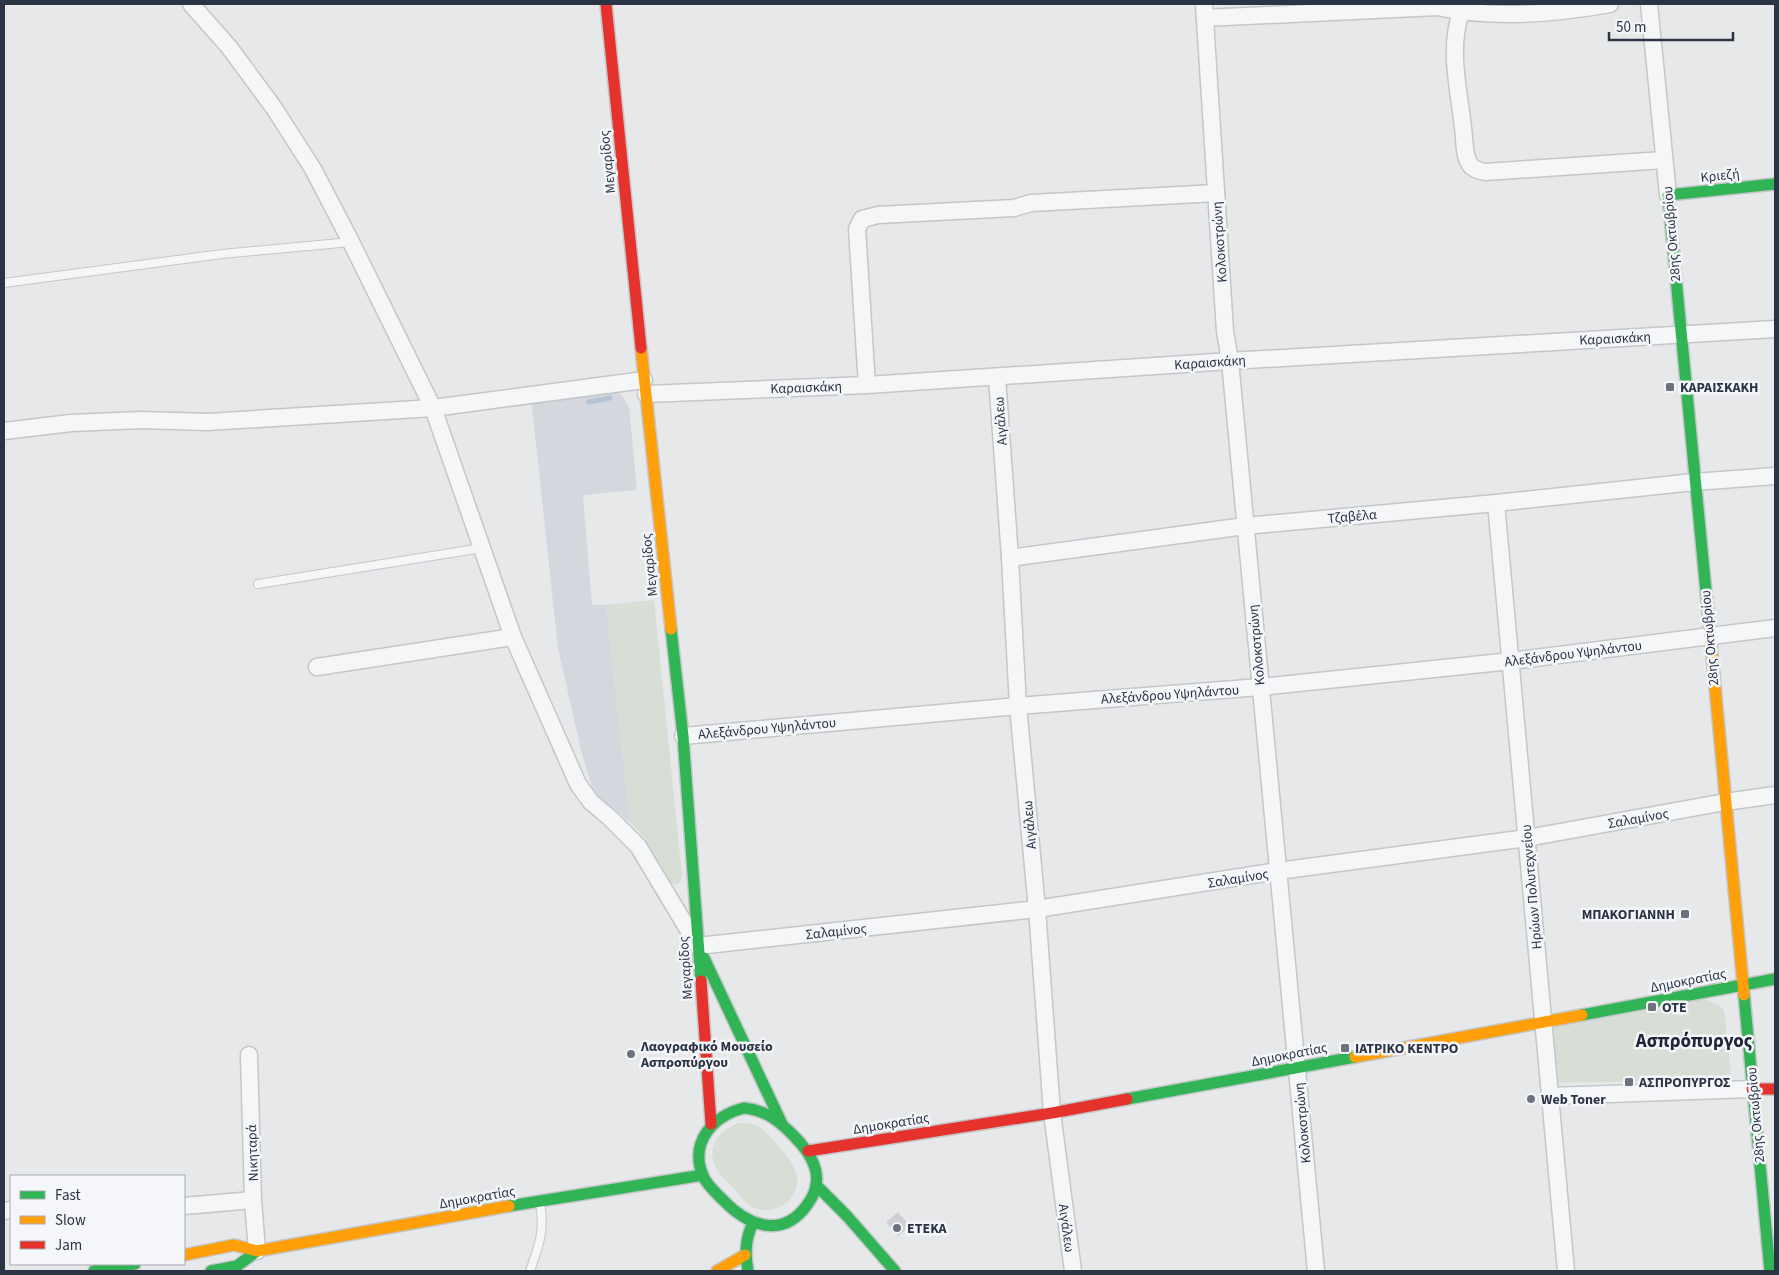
<svg xmlns="http://www.w3.org/2000/svg" width="1779" height="1275" font-family="'Source Sans 3',sans-serif">
<style>
.built{fill:#d4d7dd}
.green{fill:#d6ded6}
.lines{fill:none;stroke-linecap:round;stroke-linejoin:round}
.stream{stroke:#b4c4d5;stroke-width:5}
.building{fill:#ced0d3}
.lane-casing{stroke:#c4c6c8;stroke-width:10}
.street-casing{stroke:#c4c6c8;stroke-width:19}
.fast-casing{stroke:#c4c6c8;stroke-width:14}
.slow-casing{stroke:#c4c6c8;stroke-width:14}
.jam-casing{stroke:#c4c6c8;stroke-width:14}
.lane{stroke:#f5f6f7;stroke-width:8}
.street{stroke:#f5f6f7;stroke-width:16}
.fast{stroke:#30b455;stroke-width:11}
.slow{stroke:#ff9f0a;stroke-width:11}
.jam{stroke:#e5322d;stroke-width:11}
.poi-dot{fill:#6c737f;stroke:#f4f6f9;stroke-width:2}
.labels{text-anchor:middle;stroke-width:5;stroke-linejoin:round;paint-order:stroke}
.street-label{font-size:14px;fill:#2b3445;stroke:#f4f6f9}
.poi-label{font-size:14px;font-weight:bold;fill:#2b3445;stroke:#f4f6f9;text-anchor:start}
.district-label{font-size:19px;font-weight:bold;fill:#1d2536;stroke:#f4f6f9}
</style>
<rect width="100%" height="100%" fill="#e6e8ea"/>
<polygon class="built" points="608,393 619,393 624,398 629,407 637,490 583,495 592,605 606,605 630,822 593,791 581,750 558,648 531,398"/>
<g class="green">
<polygon points="654,600 682,875 680,882 675,885 670,881 645,838 630,822 606,605"/>
<polygon points="1704,999 1716,1004 1724,1010 1731,1072 1729,1077 1724,1080 1548,1083 1542,1025"/>
<path d="M739,1123C746,1123 751,1123 757,1126C765,1130 771,1138 777,1144C792,1161 809,1183 786,1203C779,1209 767,1212 758,1209C748,1207 741,1197 735,1190C730,1184 723,1179 719,1173C704,1151 716,1131 739,1123Z"/>
</g>
<g class="lines">
<polyline class="stream" points="589,402 610,398"/>
</g>
<polygon class="building" points="898,1212 910,1226 898,1236 886,1222"/>
<g class="lines">
<defs>
<g id="lane">
<polyline points="4,283 222,254 351,242"/>
<polyline points="258,584 482,548"/>
<path d="M530,1271C539,1245 545,1231 540,1203"/>
</g>
<g id="street">
<polyline points="191,4 229,47 274,108 313,169 351,242 433,408 513,637 578,784 591,802 610,818 638,846 698,946 1037,909 1278,871 1527,838 1725,802 1775,795"/>
<polyline points="1204,4 1225,331 1230,361 1316,1271"/>
<polyline points="1649,4 1668,195"/>
<path d="M1461,12C1448,50 1459,89 1463,128C1465,140 1463,156 1471,166C1475,170 1480,171 1485,172L1664,160"/>
<path d="M1205,18L1437,7C1494,19 1553,14 1610,4"/>
<polyline points="997,377 1010,558 1018,706 1037,909 1052,1113 1073,1271"/>
<polyline points="867,385 857,229 862,219 878,215 1014,208 1031,203 1216,193"/>
<polyline points="646,394 867,385 1230,361 1775,329"/>
<polyline points="4,431 71,423 141,420 208,422 433,408 644,380"/>
<polyline points="1496,503 1566,1271"/>
<polyline points="1010,558 1245,526 1496,503 1694,482 1775,476"/>
<polyline points="317,667 513,637"/>
<polyline points="683,736 1018,706 1260,687 1511,661 1775,628"/>
<polyline points="249,1055 253,1200 257,1251"/>
<polyline points="1550,1096 1752,1089"/>
<polyline points="184,1206 253,1200"/>
<polyline points="4,1211 11,1210"/>
</g>
<g id="fast">
<polyline points="1709,623 1668,195 1775,184"/>
<polyline points="671,629 683,736 701,981"/>
<polyline points="704,958 782,1124"/>
<polyline points="1744,995 1770,1271"/>
<polyline points="1582,1015 1775,979"/>
<polyline points="1127,1099 1355,1057"/>
<path d="M744,1108C765,1110 778,1120 793,1135C813,1155 827,1179 807,1205C782,1240 747,1225 723,1200C716,1193 707,1185 703,1176C689,1142 713,1116 744,1108Z"/>
<polyline points="816,1185 847,1216 895,1271"/>
<polyline points="509,1206 703,1175"/>
<polyline points="94,1271 135,1264"/>
<polyline points="211,1271 237,1266 257,1251"/>
<path d="M748,1271C745,1254 745,1239 753,1223"/>
</g>
<g id="slow">
<polyline points="641,348 671,629"/>
<polyline points="1709,623 1744,995"/>
<polyline points="1355,1057 1582,1015"/>
<polyline points="184,1255 234,1245 257,1251 509,1206"/>
<polyline points="717,1271 745,1255"/>
</g>
<g id="jam">
<polyline points="606,4 641,348"/>
<polyline points="701,981 711,1124"/>
<polyline points="1752,1089 1775,1089"/>
<polyline points="808,1151 1052,1113 1127,1099"/>
</g>
</defs>
<use href="#lane" class="lane-casing"/>
<use href="#street" class="street-casing"/>
<use href="#fast" class="fast-casing"/>
<use href="#slow" class="slow-casing"/>
<use href="#jam" class="jam-casing"/>
<use href="#lane" class="lane"/>
<use href="#street" class="street"/>
<use href="#fast" class="fast"/>
<use href="#slow" class="slow"/>
<use href="#jam" class="jam"/>
</g>
<g class="poi-dot">
<rect x="1665" y="382" width="10" height="10" rx="2.5"/>
<rect x="1680" y="909" width="10" height="10" rx="2.5"/>
<rect x="1647" y="1002" width="10" height="10" rx="2.5"/>
<rect x="1340" y="1043" width="10" height="10" rx="2.5"/>
<circle cx="631" cy="1054" r="5"/>
<rect x="1624" y="1077" width="10" height="10" rx="2.5"/>
<circle cx="1531" cy="1099" r="5"/>
<circle cx="897" cy="1228" r="5"/>
</g>
<g class="labels">
<g class="street-label">
<text transform="translate(607 162) rotate(-96)" y="5">Μεγαρίδος</text>
<text transform="translate(1720 175) rotate(-6)" y="5">Κριεζή</text>
<text transform="translate(1671 234) rotate(-95)" y="5">28ης Οκτωβρίου</text>
<text transform="translate(1219 242) rotate(-94)" y="5">Κολοκοτρώνη</text>
<text transform="translate(1615 338) rotate(-3)" y="5">Καραισκάκη</text>
<text transform="translate(1210 362) rotate(-4)" y="5">Καραισκάκη</text>
<text transform="translate(806 387) rotate(-2)" y="5">Καραισκάκη</text>
<text transform="translate(1000 421) rotate(-94)" y="5">Αιγάλεω</text>
<text transform="translate(1352 516) rotate(-5)" y="5">Τζαβέλα</text>
<text transform="translate(649 565) rotate(-96)" y="5">Μεγαρίδος</text>
<text transform="translate(1709 638) rotate(-95)" y="5">28ης Οκτωβρίου</text>
<text transform="translate(1256 645) rotate(-95)" y="5">Κολοκοτρώνη</text>
<text transform="translate(1573 653) rotate(-7)" y="5">Αλεξάνδρου Υψηλάντου</text>
<text transform="translate(1170 694) rotate(-4)" y="5">Αλεξάνδρου Υψηλάντου</text>
<text transform="translate(767 728) rotate(-5)" y="5">Αλεξάνδρου Υψηλάντου</text>
<text transform="translate(1638 818) rotate(-10)" y="5">Σαλαμίνος</text>
<text transform="translate(1029 825) rotate(-95)" y="5">Αιγάλεω</text>
<text transform="translate(1238 878) rotate(-9)" y="5">Σαλαμίνος</text>
<text transform="translate(1531 887) rotate(-95)" y="5">Ηρώων Πολυτεχνείου</text>
<text transform="translate(836 931) rotate(-6)" y="5">Σαλαμίνος</text>
<text transform="translate(685 968) rotate(-94)" y="5">Μεγαρίδος</text>
<text transform="translate(1688 980) rotate(-11)" y="5">Δημοκρατίας</text>
<text transform="translate(1289 1054) rotate(-11)" y="5">Δημοκρατίας</text>
<text transform="translate(1755 1115) rotate(-95)" y="5">28ης Οκτωβρίου</text>
<text transform="translate(891 1123) rotate(-9)" y="5">Δημοκρατίας</text>
<text transform="translate(1302 1123) rotate(-95)" y="5">Κολοκοτρώνη</text>
<text transform="translate(252 1153) rotate(-92)" y="5">Νικηταρά</text>
<text transform="translate(477 1197) rotate(-10)" y="5">Δημοκρατίας</text>
<text transform="translate(1067 1228) rotate(82)" y="5">Αιγάλεω</text>
</g>
<g class="poi-label">
<text x="1680" y="392">ΚΑΡΑΙΣΚΑΚΗ</text>
<text x="1675" y="919" text-anchor="end">ΜΠΑΚΟΓΙΑΝΝΗ</text>
<text x="1662" y="1012">ΟΤΕ</text>
<text x="641" y="1051">Λαογραφικό Μουσείο<tspan x="641" dy="16">Ασπροπύργου</tspan></text>
<text x="1355" y="1053">ΙΑΤΡΙΚΟ ΚΕΝΤΡΟ</text>
<text x="1639" y="1087">ΑΣΠΡΟΠΥΡΓΟΣ</text>
<text x="1541" y="1104">Web Toner</text>
<text x="907" y="1233">ΕΤΕΚΑ</text>
</g>
<g class="district-label">
<text x="1694" y="1047">Ασπρόπυργος</text>
</g>
</g>
<rect width="1779" height="1275" fill="none" stroke="#2b3445" stroke-width="10"/>
<rect x="10" y="1175" width="175" height="90" fill="#f4f6f9" stroke="#a4a8b1"/>
<rect x="20" y="1191" width="25" height="8" fill="#30b455" stroke="#a4a8b1"/>
<text x="55" y="1200" font-size="15" fill="#2b3445">Fast</text>
<rect x="20" y="1216" width="25" height="8" fill="#ff9f0a" stroke="#a4a8b1"/>
<text x="55" y="1225" font-size="15" fill="#2b3445">Slow</text>
<rect x="20" y="1241" width="25" height="8" fill="#e5322d" stroke="#a4a8b1"/>
<text x="55" y="1250" font-size="15" fill="#2b3445">Jam</text>
<path d="M1609 32v8h124v-8" fill="none" stroke="#2b3445" stroke-width="2.5"/>
<text x="1616" y="32" font-size="15" fill="#2b3445" stroke="#f4f6f9" stroke-width="4" paint-order="stroke">50 m</text>
</svg>
